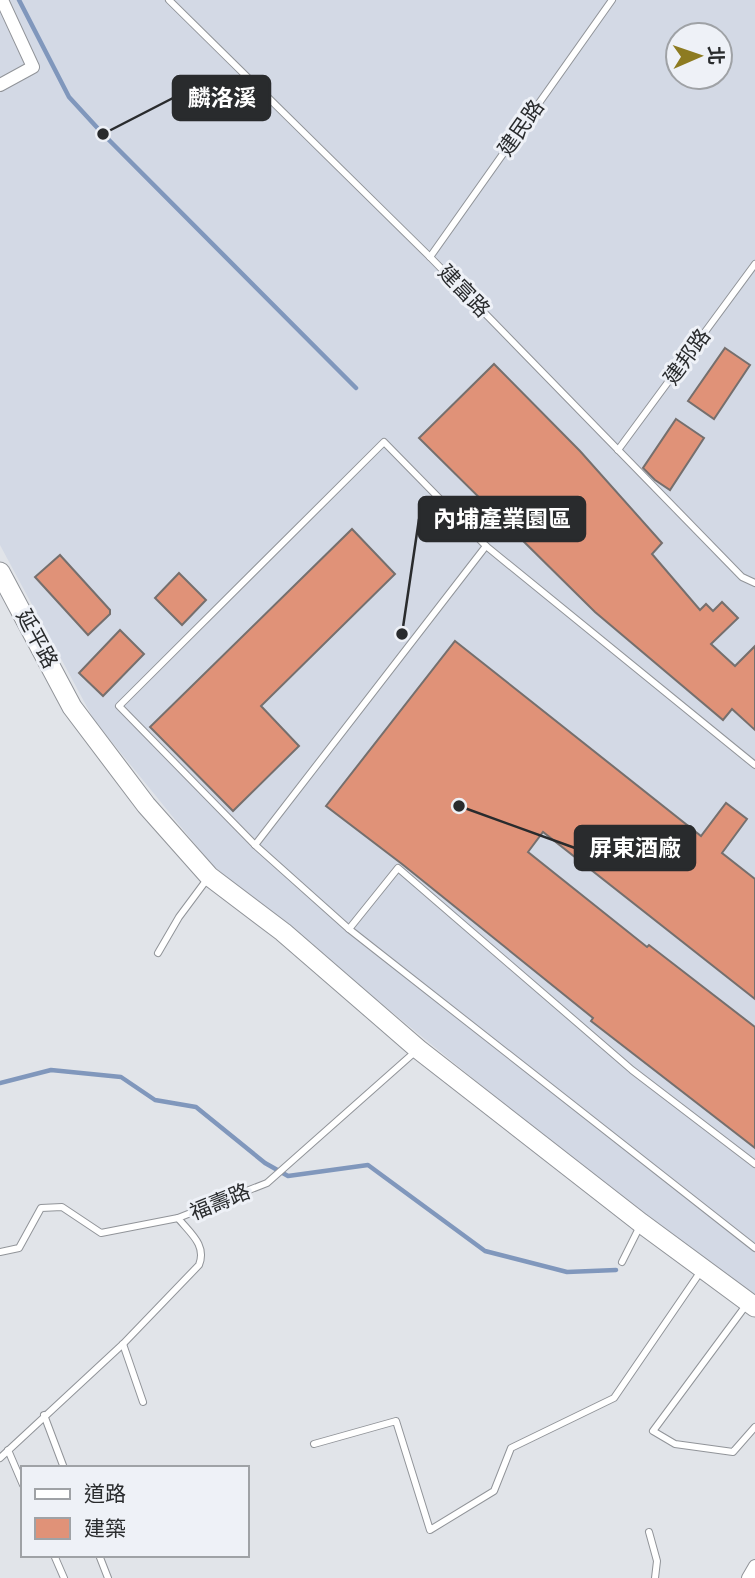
<svg xmlns="http://www.w3.org/2000/svg" width="755" height="1578" font-family="'Space Grotesk','Noto Sans TC',sans-serif">
<style>
.built{fill:#d3d9e5;fill-rule:evenodd}
.lines{fill:none;stroke-linecap:round;stroke-linejoin:round}
.stream{stroke:#8097bc;stroke-width:4.5}
.building{fill:#e09278;stroke:#756f6d;stroke-width:2}
.lane-casing{stroke:#919499;stroke-width:8}
.street-casing{stroke:#919499;stroke-width:14}
.secondary-casing{stroke:#919499;stroke-width:21}
.lane{stroke:#fff;stroke-width:6}
.street{stroke:#fff;stroke-width:12}
.secondary{stroke:#fff;stroke-width:19}
.labels{text-anchor:middle;stroke-width:6;stroke-linejoin:round;paint-order:stroke}
.street-label{font-size:21px;fill:#292b2d;stroke:#eef1f7}
.leader{fill:none;stroke:#292b2d;stroke-width:2.5}
.callout-dot{fill:#292b2d;stroke:#eef1f7;stroke-width:2.5}
.callout{fill:#292b2d;stroke:#292b2d;stroke-width:2.5}
.callout-label{font-size:23px;text-anchor:middle;font-weight:bold;fill:#fff}
</style>
<rect width="100%" height="100%" fill="#e1e4e9"/>
<path class="built" d="M0,0H755V1297L574,1161L212,865L94,720L0,545ZM678,35H720V77H678Z"/>
<g class="lines">
<g class="stream">
<polyline points="19,0 69,97 103,134 356,388"/>
<polyline points="0,1083 51,1070 121,1077 155,1100 196,1107 265,1163 288,1176 368,1165 485,1251 567,1272 616,1270"/>
</g>
</g>
<g class="building">
<polygon points="725,348 750,365 714,419 688,401"/>
<polygon points="494,364 580,451 662,543 652,554 700,610 706,604 713,611 722,602 738,618 711,644 735,666 755,646 755,730 732,709 723,720 595,612 419,438"/>
<polygon points="676,419 704,438 670,490 655,480 643,468"/>
<polygon points="352,529 395,574 261,706 299,746 233,811 150,727"/>
<polygon points="60,555 110,610 110,614 88,635 35,577"/>
<polygon points="179,573 206,600 182,625 155,598"/>
<polygon points="120,630 144,654 103,696 79,673"/>
<polygon points="455,641 701,836 726,803 747,819 722,853 755,879 755,999 543,832 528,852 647,947 649,945 755,1027 755,1148 591,1021 593,1018 402,864 326,806"/>
</g>
<g class="lines">
<defs>
<g id="lane">
<polyline points="169,0 430,257 742,577 755,583"/>
<polyline points="430,257 612,0"/>
<polyline points="618,450 755,264"/>
<polyline points="755,765 486,546 384,442 119,706 255,845 349,929 755,1248"/>
<polyline points="255,845 486,546"/>
<polyline points="349,929 398,868 632,1070 755,1164"/>
<polyline points="158,953 179,917 208,878"/>
<polyline points="0,1252 19,1248 41,1208 62,1207 101,1233 178,1218"/>
<polyline points="622,1262 640,1226"/>
<polyline points="747,1304 653,1431 675,1444 733,1452 755,1427"/>
<polyline points="123,1344 143,1402"/>
<polyline points="44,1415 64,1468"/>
<polyline points="314,1444 396,1421 430,1530 494,1491 511,1448 614,1398 701,1271"/>
<polyline points="8,1450 23,1485"/>
<path d="M0,1458L123,1344L199,1265C207,1245 190,1233 178,1218L267,1183L416,1051"/>
<polyline points="649,1532 657,1561 655,1578"/>
<polyline points="54,1555 64,1578"/>
<polyline points="99,1555 108,1578"/>
</g>
<g id="street">
<polyline points="0,85 33,67 2,0"/>
<polyline points="748,1578 755,1566"/>
</g>
<polyline id="secondary" points="0,572 72,707 146,805 209,876 283,932 418,1049 641,1223 755,1307"/>
</defs>
<use href="#lane" class="lane-casing"/>
<use href="#street" class="street-casing"/>
<use href="#secondary" class="secondary-casing"/>
<use href="#lane" class="lane"/>
<use href="#street" class="street"/>
<use href="#secondary" class="secondary"/>
</g>
<g class="labels">
<g class="street-label">
<text transform="translate(521 128) rotate(-55)" y="7">建民路</text>
<text transform="translate(464 291) rotate(46)" y="7">建富路</text>
<text transform="translate(687 357) rotate(-54)" y="7">建邦路</text>
<text transform="translate(37 639) rotate(62)" y="7">延平路</text>
<text transform="translate(220 1202) rotate(-22)" y="7">福壽路</text>
</g>
</g>
<path class="leader" d="M103 134L173 98M402 634L419 519M459 806L575 848"/>
<g class="callout-dot">
<circle cx="103" cy="134" r="7"/>
<circle cx="402" cy="634" r="7"/>
<circle cx="459" cy="806" r="7"/>
</g>
<g class="callout">
<rect x="173" y="76" width="97" height="44" rx="7"/>
<rect x="419" y="497" width="166" height="44" rx="7"/>
<rect x="575" y="826" width="120" height="44" rx="7"/>
</g>
<g class="callout-label">
<text x="222" y="106">麟洛溪</text>
<text x="502" y="527">內埔產業園區</text>
<text x="635" y="856">屏東酒廠</text>
</g>
<rect x="21" y="1466" width="228" height="91" fill="#eef1f7" stroke="#9fa2a6" stroke-width="2"/>
<rect x="35" y="1489" width="35" height="10" fill="#ffffff" stroke="#9fa2a6" stroke-width="2"/>
<text x="84" y="1501" font-size="21" fill="#292b2d">道路</text>
<rect x="35" y="1518" width="35" height="21" fill="#e09278" stroke="#9fa2a6" stroke-width="2"/>
<text x="84" y="1536" font-size="21" fill="#292b2d">建築</text>
<g transform="translate(699 56) rotate(88)"><circle r="33" fill="#eef1f7" stroke="#9fa2a6" stroke-width="2"/>
<path d="M0-5L12 26L0 18L-12 26Z" fill="#8d7b21"/>
<text y="-10" font-size="19" font-weight="bold" text-anchor="middle" fill="#292b2d">北</text>
</g>
</svg>
